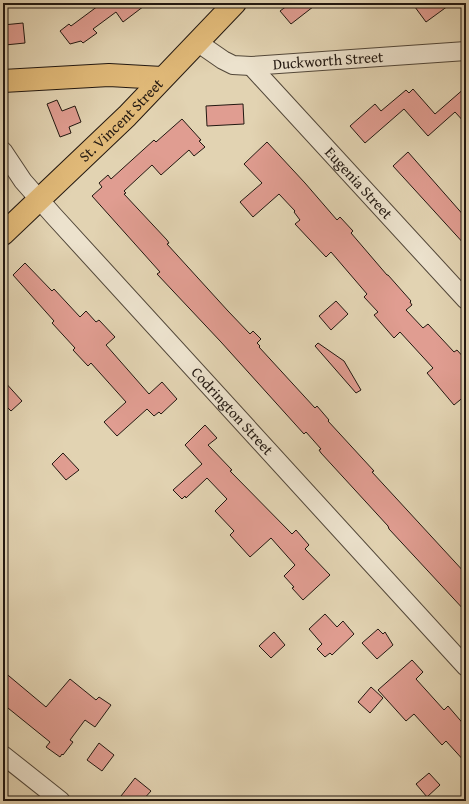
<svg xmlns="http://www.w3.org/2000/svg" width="469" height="804" font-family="'Gentium Book Plus',serif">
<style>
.building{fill:#e09d91;stroke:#221811}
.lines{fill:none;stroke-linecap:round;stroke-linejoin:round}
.minor-casing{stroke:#524739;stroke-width:20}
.major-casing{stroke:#221811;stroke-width:24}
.minor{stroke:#ece2cd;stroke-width:18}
.major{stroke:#e1ba79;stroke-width:22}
.labels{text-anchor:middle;stroke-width:3;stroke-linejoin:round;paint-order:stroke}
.street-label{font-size:15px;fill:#221811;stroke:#ece2cd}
</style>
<rect width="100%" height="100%" fill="#e2d3b2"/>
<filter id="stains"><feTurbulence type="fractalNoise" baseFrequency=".005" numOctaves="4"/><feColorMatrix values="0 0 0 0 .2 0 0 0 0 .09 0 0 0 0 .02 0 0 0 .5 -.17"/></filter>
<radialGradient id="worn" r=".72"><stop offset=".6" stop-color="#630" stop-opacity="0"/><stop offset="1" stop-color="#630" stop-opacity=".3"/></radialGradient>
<g class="building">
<polygon points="102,3 148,3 123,22 116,12 93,29 97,33 83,43 81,41 70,44 60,31 69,24 71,26"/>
<polygon points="291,3 318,3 291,24 280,11"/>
<polygon points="412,3 452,3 426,22"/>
<polygon points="23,23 25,43 5,45 3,25"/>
<polygon points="466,87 466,124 455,112 428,136 404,109 365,143 350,126 375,104 381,111 406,90 409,93 413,89 435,114"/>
<polygon points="57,100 62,111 75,106 81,122 69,127 71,133 60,137 47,104"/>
<polygon points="243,104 244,124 207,126 206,106"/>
<polygon points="182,119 201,140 199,141 205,147 194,156 189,150 161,175 152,165 124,191 126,193 124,194 167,240 169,243 167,244 228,311 250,334 253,331 261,339 257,343 260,346 259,347 315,408 317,406 329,420 328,421 374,471 372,472 466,574 466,612 389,529 388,526 321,453 319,450 321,449 306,432 304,434 221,342 157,274 160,272 92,196 102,187 99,183 108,175 111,179 154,140 156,142"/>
<polygon points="267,142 305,183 337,220 340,217 353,231 351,233 387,275 388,275 411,301 410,302 412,305 406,310 423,328 428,324 454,352 457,350 466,360 466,395 454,405 427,373 433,368 400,332 394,338 374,315 378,312 364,297 367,294 331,252 326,257 295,224 300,220 294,212 295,211 279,194 253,217 240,202 262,183 244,164"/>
<polygon points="408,152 466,218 466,246 393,166"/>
<polygon points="25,263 52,291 54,289 80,317 86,311 96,322 99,320 115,337 106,345 149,394 162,382 177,399 161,414 159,412 154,416 147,409 117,436 104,422 126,402 91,363 88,366 73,350 75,348 52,323 54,321 13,275"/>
<polygon points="336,301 348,314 331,330 319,316"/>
<polygon points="318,343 344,361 361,390 356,393 315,346"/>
<polygon points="3,380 22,401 11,411 3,403"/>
<polygon points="205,425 217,438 208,445 232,470 230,471 292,534 296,530 309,545 305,549 330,575 303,600 292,588 294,587 284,576 295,565 271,538 250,557 230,535 234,531 215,511 227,499 207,478 186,498 185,496 182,499 173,490 202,464 185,445"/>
<polygon points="63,453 79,470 66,480 52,464"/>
<polygon points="325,614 337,627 343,621 354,634 332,655 330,653 325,657 317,649 322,644 309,629"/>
<polygon points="378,629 383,634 385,632 393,645 377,659 362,643"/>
<polygon points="274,632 285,645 271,658 259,646"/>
<polygon points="412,660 423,672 416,679 444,710 448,706 466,727 466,763 446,741 442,745 414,714 406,721 378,690"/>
<polygon points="3,671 46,707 70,679 96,700 99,697 111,705 95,727 85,720 70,740 73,742 63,755 62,754 60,757 46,747 50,742 3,704"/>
<polygon points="371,687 383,698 370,713 358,702"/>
<polygon points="99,743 114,755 102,771 87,760"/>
<polygon points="429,773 440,785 427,797 416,784"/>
<polygon points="135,778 151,791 142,801 127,801 121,796"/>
</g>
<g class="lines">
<defs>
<g id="minor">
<path id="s1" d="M197,42L223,60L233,65L251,66L466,51"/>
<path id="s2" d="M251,66L466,300"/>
<path id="s3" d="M3,151L23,181L53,215L466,667"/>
<polyline points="3,755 61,801"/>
</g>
<g id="major">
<polyline points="3,81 109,75 162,78"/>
<path id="s4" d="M3,234L127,116L235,3"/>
</g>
</defs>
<use href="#minor" class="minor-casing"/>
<use href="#major" class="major-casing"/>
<use href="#minor" class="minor"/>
<use href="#major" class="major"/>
</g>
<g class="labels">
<g class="street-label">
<text dy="5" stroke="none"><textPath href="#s1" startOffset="138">Duckworth Street</textPath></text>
<text dy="5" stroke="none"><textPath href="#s4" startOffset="164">St. Vincent Street</textPath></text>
<text dy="5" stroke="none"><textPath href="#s2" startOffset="159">Eugenia Street</textPath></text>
<text dy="5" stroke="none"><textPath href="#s3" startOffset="347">Codrington Street</textPath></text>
</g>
</g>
<rect width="469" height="804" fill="none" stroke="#e2d3b2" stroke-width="16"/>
<rect x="4" y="4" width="461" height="796" fill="none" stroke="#221811" stroke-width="2"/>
<rect x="8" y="8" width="453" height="788" fill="none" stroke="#221811"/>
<rect width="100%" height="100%" filter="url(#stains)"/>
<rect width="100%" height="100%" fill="url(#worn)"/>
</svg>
